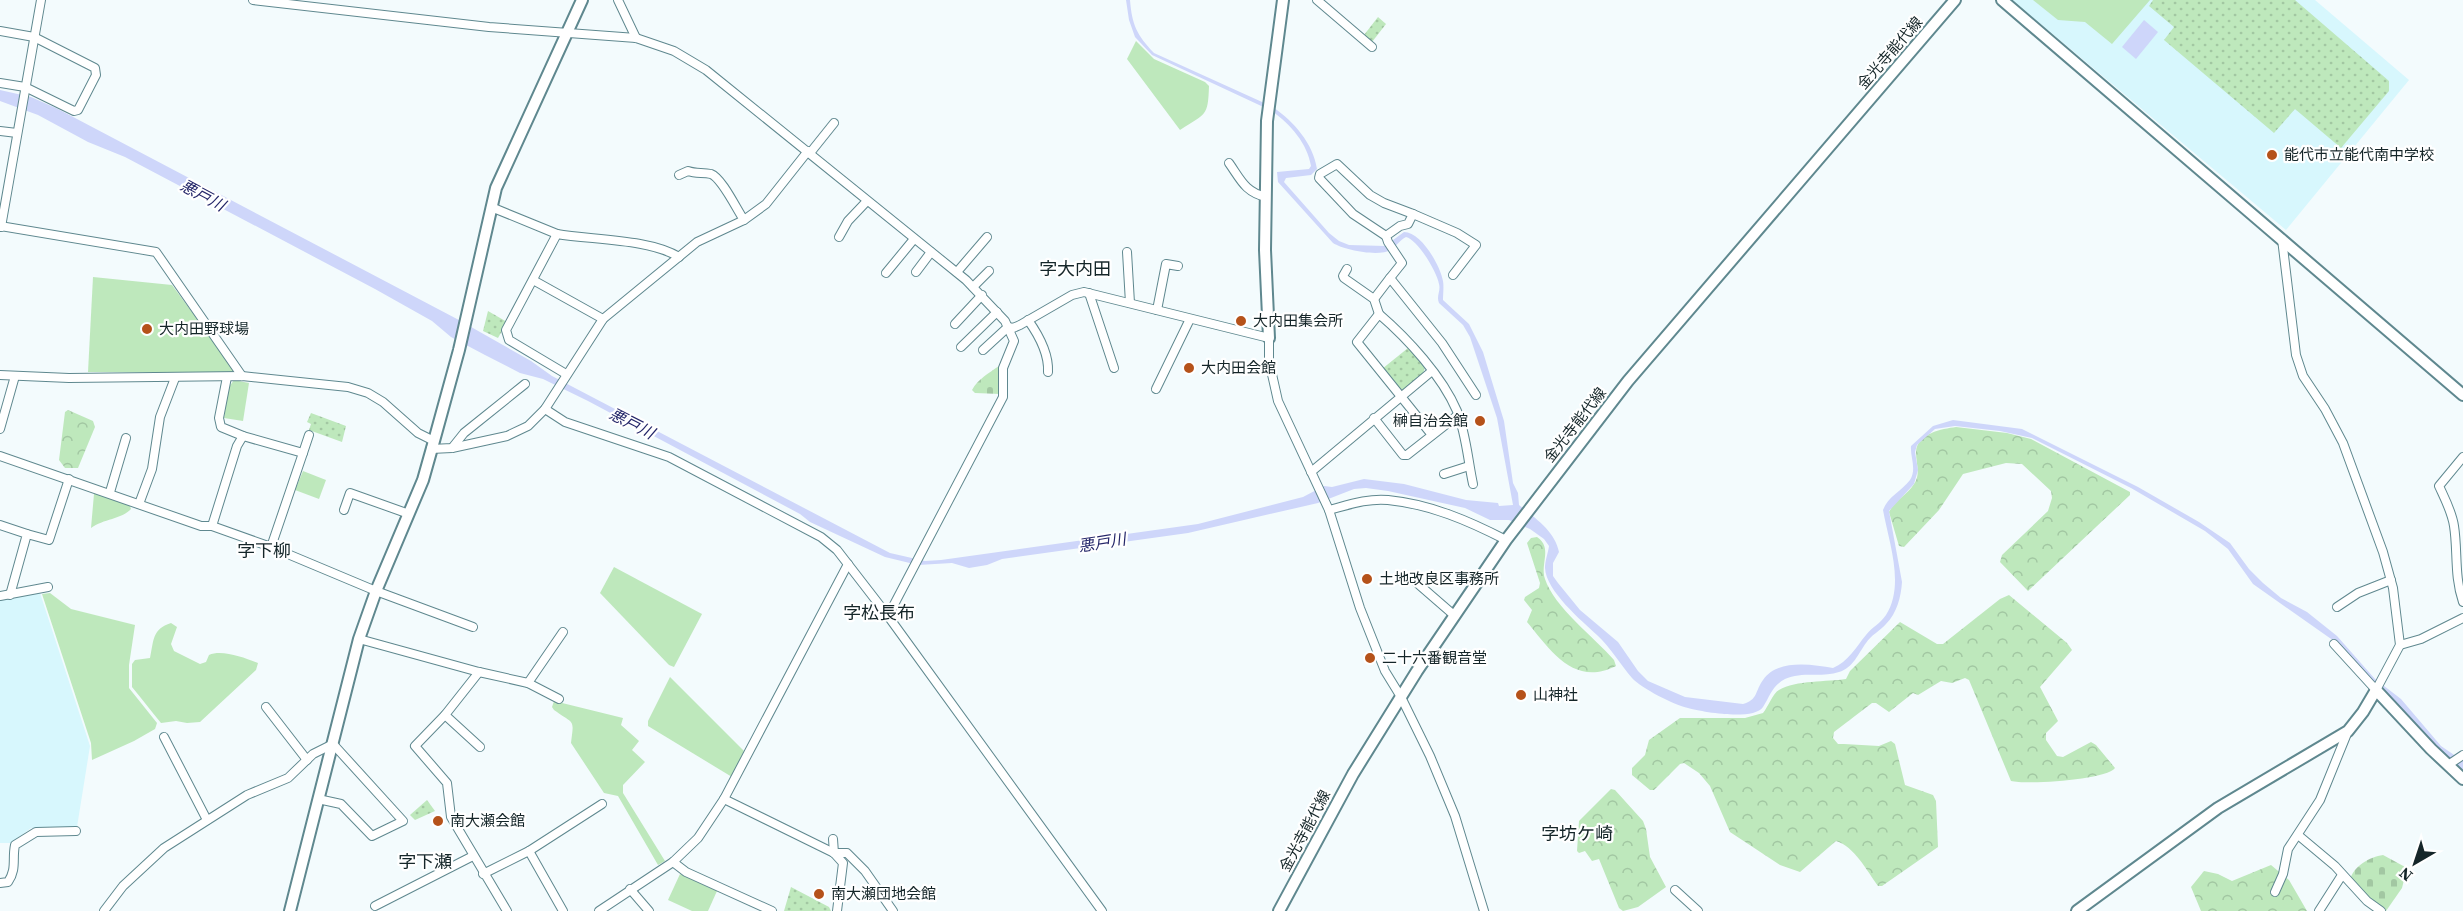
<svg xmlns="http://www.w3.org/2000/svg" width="2463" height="911" font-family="'Source Serif 4','Noto Sans JP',serif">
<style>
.built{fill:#d7f7fd}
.grass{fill:#bee8bc}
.forest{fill:url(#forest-crowns)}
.cemetery{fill:url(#cemetery-stones)}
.park{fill:url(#park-dots)}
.water{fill:#ced6fa}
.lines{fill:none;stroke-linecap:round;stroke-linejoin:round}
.street-casing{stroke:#5f888f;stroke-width:10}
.secondary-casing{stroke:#5f888f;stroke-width:14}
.street{stroke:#fff;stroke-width:8}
.secondary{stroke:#fff;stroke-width:10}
.poi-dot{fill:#b5521a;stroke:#fff;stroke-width:2}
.labels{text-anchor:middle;stroke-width:4.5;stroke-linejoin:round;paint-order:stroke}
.street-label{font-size:15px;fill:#152629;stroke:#fff}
.poi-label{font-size:15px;fill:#152629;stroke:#fff;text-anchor:start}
.water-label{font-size:16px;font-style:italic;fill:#242669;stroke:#fff}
.quarter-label{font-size:18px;fill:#152629;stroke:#fff}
</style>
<defs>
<pattern id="forest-crowns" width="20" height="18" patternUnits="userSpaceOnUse" patternTransform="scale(1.5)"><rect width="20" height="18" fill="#bee8bc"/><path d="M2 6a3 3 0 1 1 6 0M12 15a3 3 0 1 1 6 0" fill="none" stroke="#a2c7a2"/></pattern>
<pattern id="cemetery-stones" width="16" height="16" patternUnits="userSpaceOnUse" patternTransform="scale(1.5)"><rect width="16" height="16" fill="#bee8bc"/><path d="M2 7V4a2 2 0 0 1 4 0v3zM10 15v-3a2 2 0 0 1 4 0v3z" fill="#a2c7a2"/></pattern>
<pattern id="park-dots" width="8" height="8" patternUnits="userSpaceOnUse" patternTransform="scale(1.5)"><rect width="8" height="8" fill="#bee8bc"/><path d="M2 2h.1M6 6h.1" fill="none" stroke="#a2c7a2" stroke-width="1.8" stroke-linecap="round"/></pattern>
</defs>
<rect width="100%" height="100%" fill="#f3fbfd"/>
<g class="built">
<polygon points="2012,0 2315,0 2409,80 2286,230"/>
<polygon points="40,593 90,746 77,827 31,828 11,843 0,843 0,600"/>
</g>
<g class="grass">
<polygon points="2033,0 2150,0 2112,44 2085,22 2058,20"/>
<path d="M1136,41L1154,59L1205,82L1209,86C1208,117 1206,113 1180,130L1127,59Z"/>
<polygon points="93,277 172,285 237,373 88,372"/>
<polygon points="234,380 249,383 243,421 224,418 229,387"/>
<polygon points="303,471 326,480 319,499 295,490"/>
<path d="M97,492L129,503L131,509C122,519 103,519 91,528L94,494Z"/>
<polygon points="614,567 702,614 674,667 669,665 600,593"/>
<polygon points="50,593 71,609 135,625 129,665 129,688 157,723 155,729 134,741 92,760 91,743 42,594"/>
<path d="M171,623L177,627L171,644L174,651L200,664L206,662L209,655C222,649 245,658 258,663L256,670L200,722L187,723L176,721L161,723C151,711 142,699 132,687V664L135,660L150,658C154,640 152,629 171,623Z"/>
<polygon points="670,677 744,751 732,777 648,726 648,721"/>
<path d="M554,701L623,718L621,725L639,741L632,750L645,762L623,785V793L665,861L658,865L618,796L604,793L571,743C574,718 575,725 554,710L552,707Z"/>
<polygon points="680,874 717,891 708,911 692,911 668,900"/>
</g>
<g class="forest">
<polygon points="68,410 93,421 95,427 78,468 65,468 59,460 65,412"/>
<path d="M1956,427L2007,433L2031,439L2130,492V495L2028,591L2000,562L2002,555L2048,511L2052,498L2051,491L2022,464L2006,463L1963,474L1939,510L1904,547L1899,546L1889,512C1895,500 1907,495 1914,484C1921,474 1916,464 1916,452C1917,433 1942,429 1956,427Z"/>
<path d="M1537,537C1553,548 1540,563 1545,579C1554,607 1595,638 1614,660L1616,666C1574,687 1551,651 1527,622L1532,610L1524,600L1525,597L1539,588L1540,583L1527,543L1531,538Z"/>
<path d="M2009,595L2067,643L2072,650L2040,687L2058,721L2046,733V740L2057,756L2063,757L2091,742L2096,745L2115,768C2106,780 2027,785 2011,781L1969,680L1965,678L1952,683L1941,681L1918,695L1913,693L1889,712L1876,703H1872L1834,732L1833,738L1838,744H1844L1879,746L1891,741L1895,744L1905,785L1933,795L1936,801L1938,847L1882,886H1878C1867,871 1854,846 1836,841L1800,872L1780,865L1730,832L1710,786L1699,773L1684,763L1680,764L1654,790H1650L1632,775V768L1645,755L1649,740L1680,718H1745L1763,713C1768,707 1773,693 1779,690C1796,680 1827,682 1846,679L1850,671L1900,622L1937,644H1943L2000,599Z"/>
<polygon points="1611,789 1615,790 1643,821 1646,829 1650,857 1666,887 1638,907 1623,911 1619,908 1599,859 1592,861 1585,851 1579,853 1577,851 1579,821"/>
<polygon points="2271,865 2289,880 2307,911 2201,911 2191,887 2204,871 2218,874 2232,881"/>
</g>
<g class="cemetery">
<path d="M999,366L1000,394L975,393L972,390C978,379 989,373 999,366Z"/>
<path d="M2383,855L2407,868L2402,888L2386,911L2364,895L2350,880C2353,866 2370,857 2383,855Z"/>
</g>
<g class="park">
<polygon points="2153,0 2295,0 2389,81 2389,91 2341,148 2295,109 2274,133 2164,40 2174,27 2149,6"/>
<polygon points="1378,17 1386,24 1372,42 1364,35"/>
<polygon points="488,311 507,322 498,338 483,331"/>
<polygon points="1408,348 1425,367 1423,374 1403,391 1399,390 1382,369"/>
<polygon points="311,413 346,426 342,442 309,430 311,424 307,422"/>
<polygon points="427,800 435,811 415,820 410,815"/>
<polygon points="791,887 829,907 831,911 784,911"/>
</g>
<g class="water">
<path d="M1126,0H1130C1132,25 1137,35 1154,53L1273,107C1294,122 1313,143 1317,169L1311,175L1286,178L1284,182L1329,233L1339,241L1349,245L1385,246L1404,232C1421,232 1440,265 1443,281C1444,287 1443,294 1443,300L1469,324L1483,352L1504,421L1513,483L1518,493L1519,505C1535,518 1555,531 1559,552L1553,563V576L1558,583L1580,610L1618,642L1638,671L1648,681L1685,697L1743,704C1758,700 1755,691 1763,680C1777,659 1811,664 1833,668C1848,662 1856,647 1866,635C1872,627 1880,624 1886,615C1905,585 1889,543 1883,510C1888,496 1902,491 1910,480C1917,469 1910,457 1911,446L1933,426L1953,420L2022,429L2138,487L2199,522L2230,543L2249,569L2263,583L2281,598L2307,612L2337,636L2375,679L2401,699L2441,746L2463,761V772L2429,742L2396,702L2381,690L2334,641L2253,584L2228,549L2205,531L2131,488L2032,438L2000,431L1955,426L1935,429L1917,445L1915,452L1918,470L1914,484L1889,511L1902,582C1901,597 1897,613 1886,624C1880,631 1871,635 1866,643C1858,654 1853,668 1839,672C1822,678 1802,671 1785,679C1772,686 1770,696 1763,707C1754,721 1702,712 1688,708C1674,705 1641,688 1632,678C1620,664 1611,648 1597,635C1582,621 1546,591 1545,568C1545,561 1548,553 1549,546L1544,539L1530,529L1509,520H1490L1465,508L1388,491L1366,488L1354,489L1318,503L1188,533L1002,559L987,565L969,568L952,563L918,565L885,557L810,522L800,514L588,401L543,379L520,373L485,355L451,337L432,321L375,289L125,157L88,142L38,115L0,101V90L31,97L58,109L457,319L531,361L552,376L890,553L925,561L941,560L1198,524L1303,497L1324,486L1332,487L1364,479L1404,484L1466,500L1498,503L1499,506L1513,505L1497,418L1470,337L1463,325L1439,303C1436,296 1441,291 1439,284C1437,272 1418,240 1406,237C1400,240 1396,246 1391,250C1378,257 1344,250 1333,243L1278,182L1277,172L1309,169L1311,166C1307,143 1291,125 1272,111L1152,55L1135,37L1129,20Z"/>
<polygon points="2144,20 2158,32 2136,59 2122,47"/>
</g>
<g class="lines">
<defs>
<g id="street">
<polyline points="253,0 489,27 636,38 674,51 706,70 966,280 1005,321 1014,341 1003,368 1003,397 888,616"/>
<polyline points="618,0 636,38"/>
<polyline points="1317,0 1372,47"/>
<polyline points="0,31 34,37 95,68 96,75 78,110 74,111 25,87 0,83"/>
<polyline points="0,131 17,133"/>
<polyline points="810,153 834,123"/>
<path d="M1229,163C1241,180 1245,192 1266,197"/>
<path d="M679,175L688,171C696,174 703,172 711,174C722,178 737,210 744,220"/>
<polyline points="491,207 557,234"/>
<polyline points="0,226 156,252 242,376"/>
<polyline points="1,227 41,0"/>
<polyline points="1386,236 1353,214 1319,178 1320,174 1337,164 1370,195 1384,203 1413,214"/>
<polyline points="839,237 848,221 867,201"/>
<polyline points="2282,239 2296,355 2303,376 2325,409 2343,443 2383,552 2393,588 2400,645 2376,690"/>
<polyline points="1127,252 1130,303"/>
<polyline points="1347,269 1343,276 1344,278 1374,299 1379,314"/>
<polyline points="916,272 931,252"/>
<polyline points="957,272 987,237"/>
<polyline points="886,273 914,239"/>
<polyline points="1390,278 1402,263 1388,242 1386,236 1400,226 1408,224 1413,214 1457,233 1476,245 1453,275"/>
<polyline points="533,280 603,319"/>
<polyline points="973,287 989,271"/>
<polyline points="1089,293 1114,368"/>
<polyline points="1374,299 1390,278 1442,343 1476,395"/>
<polyline points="1157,310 1166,264 1178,266"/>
<path d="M1028,320C1038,334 1049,354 1048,372"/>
<polyline points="955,324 982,295"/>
<polyline points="961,347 997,312"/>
<polyline points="983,350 1008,327 1013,328 1020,325 1072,295 1084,292 1269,338 1269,361 1278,401 1329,510 1360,608 1385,671 1401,697 1430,756 1455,816 1484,911"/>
<path d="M566,374L509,340L506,330L557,234C593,240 650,239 679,257"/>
<polyline points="0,375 69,378 242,376 348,387 368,393 383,402 418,433 434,441"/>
<polyline points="1156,389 1190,319"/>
<polyline points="545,409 565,422 669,457 821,537 837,550 888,616 1102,911"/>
<polyline points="1374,418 1403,455 1407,455 1458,415"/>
<polyline points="0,429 15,376"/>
<path d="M1432,435L1357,342L1379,314C1408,339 1442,376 1457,411C1466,433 1468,461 1473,484"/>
<polyline points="243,436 303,453 309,435"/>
<polyline points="452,448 464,433 525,384"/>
<polyline points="431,449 452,448 507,436 528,426 545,409 603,319 697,242 744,220 766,204 808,151"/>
<polyline points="0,456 201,526 212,526 271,547 376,591 473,627"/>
<path d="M2463,457L2439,486C2445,499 2452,512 2454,526C2458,551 2454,576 2463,602"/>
<polyline points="1311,472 1432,371"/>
<polyline points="1444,474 1469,466"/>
<polyline points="110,492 126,438"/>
<polyline points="139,504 152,469 160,417 175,378"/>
<polyline points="344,510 350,493 409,514"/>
<path d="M1329,510C1348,505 1368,498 1388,500C1430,504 1469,521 1506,540"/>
<polyline points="0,525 27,534 10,595"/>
<polyline points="212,526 237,446 243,436 221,427 219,418 227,377"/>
<polyline points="27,534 49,540 69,479"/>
<polyline points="271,547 303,453"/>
<polyline points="1417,583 1455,616"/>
<polyline points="0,596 48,587"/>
<polyline points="2337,607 2358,593 2391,580"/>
<polyline points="359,639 479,672 528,683 559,699"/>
<polyline points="2334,644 2376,690"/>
<polyline points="2400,645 2421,639 2463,618"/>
<polyline points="479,672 445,715 415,746 447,783 451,817 507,911"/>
<polyline points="528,683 563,632"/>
<polyline points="266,707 307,760"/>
<polyline points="445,715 480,747"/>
<polyline points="164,737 207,820"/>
<polyline points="2448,765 2463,755"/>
<polyline points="724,799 834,853 843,863 837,911"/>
<polyline points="2298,835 2335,866 2367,901 2381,911"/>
<polyline points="833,839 834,853"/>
<polyline points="529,851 563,911"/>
<polyline points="834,853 847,853 865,871 893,911"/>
<polyline points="673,862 686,872 772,911"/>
<polyline points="483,874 529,851 602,804"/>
<path d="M0,883L8,882C17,869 12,859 15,845L36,832L76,831"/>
<polyline points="630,889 649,911"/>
<polyline points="1675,890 1698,911"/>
<polyline points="2275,892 2283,874 2288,849 2320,800 2348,731"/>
<polyline points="375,906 473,856"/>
<polyline points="104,911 123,886 164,848 247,795 288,778 313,754 333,744 403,821 372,836 341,804 318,799"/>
<polyline points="599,911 673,862 698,838 724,799 848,564"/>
<polyline points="2319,911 2342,875"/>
</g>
<g id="secondary">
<polyline points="2002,0 2463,395"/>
<polyline points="1269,338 1265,250 1267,121 1283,0"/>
<polyline points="290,911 359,639 376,591 423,480 434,441 459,350 496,188 582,0"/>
<polyline points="1279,911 1353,774 1417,671 1506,540 1628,381 1955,0"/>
<polyline points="2077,911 2218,808 2348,731 2363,712 2376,690 2431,749 2463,779"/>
</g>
</defs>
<use href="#street" class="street-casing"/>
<use href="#secondary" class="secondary-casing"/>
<use href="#street" class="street"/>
<use href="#secondary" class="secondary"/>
</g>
<g class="poi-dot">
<circle cx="2272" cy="155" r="6"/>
<circle cx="1241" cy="321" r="6"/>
<circle cx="147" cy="329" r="6"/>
<circle cx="1189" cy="368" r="6"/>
<circle cx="1480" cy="421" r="6"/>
<circle cx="1367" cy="579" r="6"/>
<circle cx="1370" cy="658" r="6"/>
<circle cx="1521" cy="695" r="6"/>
<circle cx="438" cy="821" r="6"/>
<circle cx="819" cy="894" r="6"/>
</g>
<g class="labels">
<g class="street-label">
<text transform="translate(1890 53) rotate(-49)" y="5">金光寺能代線</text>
<text transform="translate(1575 425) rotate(-52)" y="5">金光寺能代線</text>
<text transform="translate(1305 831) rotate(-62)" y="5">金光寺能代線</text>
</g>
<g class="poi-label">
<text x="2284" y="160">能代市立能代南中学校</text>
<text x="1253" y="326">大内田集会所</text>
<text x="159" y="334">大内田野球場</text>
<text x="1201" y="373">大内田会館</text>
<text x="1468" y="426" text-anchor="end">榊自治会館</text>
<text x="1379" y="584">土地改良区事務所</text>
<text x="1382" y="663">二十六番観音堂</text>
<text x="1533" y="700">山神社</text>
<text x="450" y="826">南大瀬会館</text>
<text x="831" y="899">南大瀬団地会館</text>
</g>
<g class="water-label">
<text transform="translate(203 195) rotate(28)" y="6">悪戸川</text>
<text transform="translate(632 423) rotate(27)" y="6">悪戸川</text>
<text transform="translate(1102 542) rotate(-9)" y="6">悪戸川</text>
</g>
<g class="quarter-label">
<text x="1075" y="275">字大内田</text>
<text x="264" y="557">字下柳</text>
<text x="879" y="619">字松長布</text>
<text x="1577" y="840">字坊ケ崎</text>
<text x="425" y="868">字下瀬</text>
</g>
</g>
<g transform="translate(2415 863) rotate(219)" stroke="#ffffff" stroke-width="4.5" paint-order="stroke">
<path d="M0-4.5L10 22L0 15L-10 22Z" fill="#152629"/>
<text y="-9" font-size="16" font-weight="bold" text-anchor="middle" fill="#152629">N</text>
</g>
</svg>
